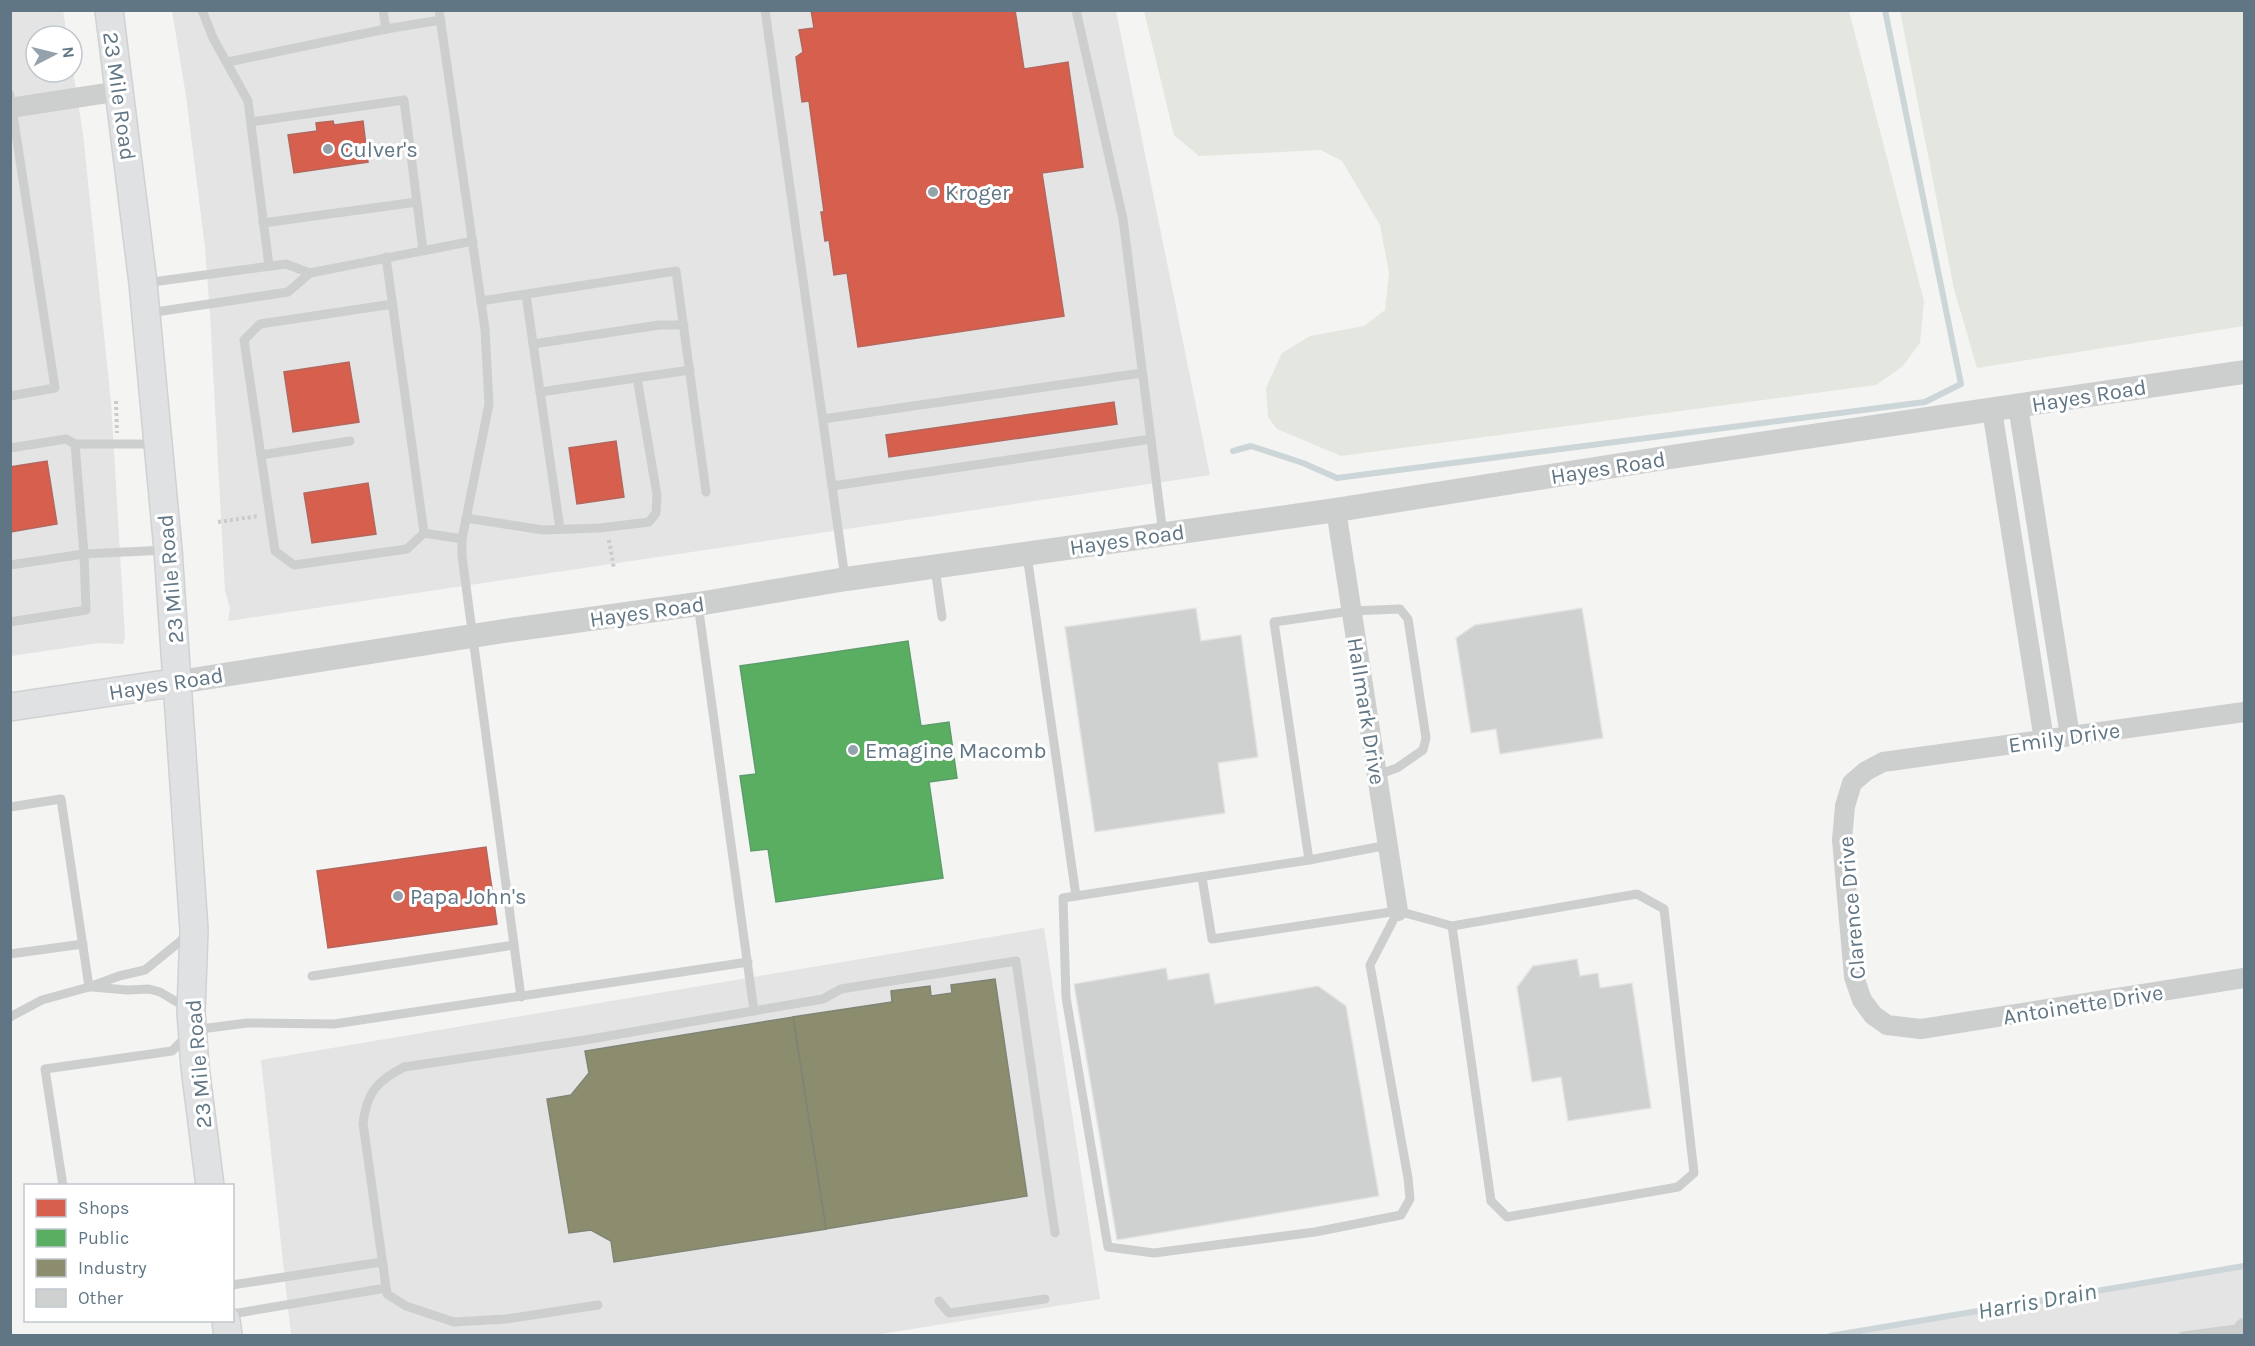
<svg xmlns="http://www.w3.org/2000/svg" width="2255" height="1346" font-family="Karla,sans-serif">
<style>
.built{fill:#e3e4e3}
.green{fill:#e4e7e0}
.shops{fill:#d6604d;stroke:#b3675e;stroke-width:1.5}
.public{fill:#5aae61;stroke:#5c9d6c;stroke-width:1.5}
.industry{fill:#8c8c6e;stroke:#7f8575;stroke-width:1.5}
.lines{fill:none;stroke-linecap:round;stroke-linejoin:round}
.stream{stroke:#ccd5d7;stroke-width:6}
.building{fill:#cfd0d0;stroke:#e3e3e2;stroke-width:1.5}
.secondary-casing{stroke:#cfd1d2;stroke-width:30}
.path{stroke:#cacbcc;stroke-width:4;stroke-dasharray:3 3;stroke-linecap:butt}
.service{stroke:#cdcfcf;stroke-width:9}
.minor{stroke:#cdcfcf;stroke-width:20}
.tertiary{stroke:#cdcfcf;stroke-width:24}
.secondary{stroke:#e0e1e2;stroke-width:27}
.poi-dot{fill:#94a2ab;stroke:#fff;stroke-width:2}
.labels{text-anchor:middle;stroke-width:6;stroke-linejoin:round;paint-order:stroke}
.street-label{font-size:22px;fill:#617685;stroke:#fff}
.poi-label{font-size:22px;fill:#617685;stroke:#fff;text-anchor:start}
.water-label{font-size:24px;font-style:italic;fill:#5d7982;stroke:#fff}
</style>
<rect width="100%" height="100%" fill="#f4f4f2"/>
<g class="built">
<polygon points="11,11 63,11 67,36 36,36 36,72 72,72 72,64 83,134 111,402 125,637 123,644 99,643 11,656"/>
<polygon points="172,11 1116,11 1210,475 228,621 230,608 225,591 210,314 205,247 186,96"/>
<polygon points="1044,928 1100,1299 875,1335 291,1335 261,1060"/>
<polygon points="2244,1266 2244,1335 1837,1335"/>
</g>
<g class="green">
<polygon points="1144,11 1849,11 1924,301 1920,343 1902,367 1876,385 1341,456 1277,429 1268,417 1266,388 1282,353 1310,336 1364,326 1385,310 1389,273 1380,225 1342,161 1321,150 1199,156 1174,135"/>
<polygon points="1900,11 2244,11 2244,326 1977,368 1954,289"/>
</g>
<g class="shops">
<polygon points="811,10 1015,10 1024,69 1068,62 1083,167 1042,173 1064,316 858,347 847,273 834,275 829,240 825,241 821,212 824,212 809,101 802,102 796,57 803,52 799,30 814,28"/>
<polygon points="333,121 334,125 363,121 368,162 294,173 288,135 317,131 316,123"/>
<polygon points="349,362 359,422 293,432 284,372"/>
<polygon points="1114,402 1117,424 889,457 886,435"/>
<polygon points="616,441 624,497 577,504 569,448"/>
<polygon points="47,461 57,524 10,532 10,467"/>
<polygon points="368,483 376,534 312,543 304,493"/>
<polygon points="486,847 497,924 328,948 317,871"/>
</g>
<polygon class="public" points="908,641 921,726 949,722 957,778 929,782 943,878 776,902 768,849 751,851 740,776 756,774 740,666"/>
<g class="industry">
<polygon points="995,979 1027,1196 826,1229 793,1017 892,1002 891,991 930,986 931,996 952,993 951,985"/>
<polygon points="793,1017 826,1229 614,1262 611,1241 591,1230 569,1233 547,1099 571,1095 589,1073 585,1051"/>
</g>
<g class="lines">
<g class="stream">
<polyline points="1233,451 1251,446 1303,463 1337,478 1925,402 1961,384 1885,10"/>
<polyline points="1830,1336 2244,1266"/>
</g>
</g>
<g class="building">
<polygon points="1196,608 1201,641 1241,635 1258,757 1218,763 1225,813 1095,832 1065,627"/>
<polygon points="1582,608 1603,738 1500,754 1496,729 1471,733 1456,638 1475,625"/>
<polygon points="1577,959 1580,976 1598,973 1600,988 1632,983 1651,1108 1568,1121 1561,1077 1532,1082 1517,987 1533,966"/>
<polygon points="1166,968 1168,980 1209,973 1215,1004 1318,986 1346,1006 1379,1196 1117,1240 1074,984"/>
</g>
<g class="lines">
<defs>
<g id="secondary">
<polyline points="109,10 143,283 168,550 194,930 191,1012 195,1067 210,1186"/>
<polyline points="10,707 179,682"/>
<polyline points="226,1320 228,1336"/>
</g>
</defs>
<use href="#secondary" class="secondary-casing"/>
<g class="path">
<polyline points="116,401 117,433"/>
<polyline points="218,522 259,516"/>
<polyline points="609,540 614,569"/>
</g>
<g class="service">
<polyline points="202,10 213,38 248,101 269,266"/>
<polyline points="383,10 386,29 441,20"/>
<polyline points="439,10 485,329 489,404 462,539 462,556 521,997"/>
<polyline points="765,10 845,578"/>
<polyline points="1076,10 1123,219 1163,534"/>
<polyline points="228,62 386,29"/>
<polyline points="10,95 55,388 10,396"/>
<polyline points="251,122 404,100 423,250"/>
<polyline points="263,223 417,202"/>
<polyline points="386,257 424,533 407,549 294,565 275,551 244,340 260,324 393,304"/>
<polyline points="145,283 286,264 310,273"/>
<polyline points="526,295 560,529"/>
<polyline points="481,301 676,271 706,492"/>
<polyline points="149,313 288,292 310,273 473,241"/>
<polyline points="533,344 659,325 684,325"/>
<polyline points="540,392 690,370"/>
<polyline points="823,419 1142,373"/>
<polyline points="10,448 66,439 75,444"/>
<polyline points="261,455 350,441"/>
<polyline points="832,486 1151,439"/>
<polyline points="466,518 543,530 600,528 649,522 656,513 657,495 637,378"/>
<polyline points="424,533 462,539"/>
<polyline points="1027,555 1076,896"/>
<polyline points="10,565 84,554 166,550"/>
<polyline points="935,568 942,617"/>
<polyline points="698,604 754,1011"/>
<polyline points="10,622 86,610 84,554 75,444 156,444"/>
<polyline points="1377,775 1397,768 1423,750 1426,738 1408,619 1400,609 1351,611 1274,622 1309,860 1388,845"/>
<polyline points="10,807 61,799 89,987"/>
<polyline points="1202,877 1212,939 1398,911 1370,965 1408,1178 1410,1199 1401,1215 1315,1232 1154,1253 1108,1247 1066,997 1063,898 1076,896 1309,860"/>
<polyline points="1398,911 1452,926 1637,894 1664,909 1694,1173 1678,1187 1507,1217 1491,1201 1452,926"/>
<polyline points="10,954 83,944"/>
<polyline points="312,976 514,945"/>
<polyline points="92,987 127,990 149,989 160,992 187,1008"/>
<polyline points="10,1017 42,1000 89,987 119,976 145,970 188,935"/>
<polyline points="63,1186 45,1069 172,1051 193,1030 247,1023 334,1024 748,962"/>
<polyline points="232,1285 382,1262"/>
<polyline points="939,1301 949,1313 1045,1299"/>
<path d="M598,1305L506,1319L454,1322L406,1306L387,1294L363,1123C367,1092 377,1081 404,1067L585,1040L823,999L841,989L1016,961L1055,1233"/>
<polyline points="232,1314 386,1288"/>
<polyline points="2183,1336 2244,1328"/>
</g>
<g class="minor">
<polyline points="10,108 120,91"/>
<polyline points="2018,406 2070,736"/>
<polyline points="1992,410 2044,740"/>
<polyline points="1336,510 1398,911"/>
<polyline points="2244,712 1883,762 1866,771 1852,783 1845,806 1842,840 1854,977 1862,1000 1873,1015 1887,1025 1921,1029 2244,978"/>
<polyline points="2244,1328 2244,1334"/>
</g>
<polyline class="tertiary" points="179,682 504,631 698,604 846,579 1336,510 1671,457 2244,372"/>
<use href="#secondary" class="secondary"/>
</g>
<g class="poi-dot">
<circle cx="328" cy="149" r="6"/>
<circle cx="933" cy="192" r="6"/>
<circle cx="853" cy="750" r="6"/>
<circle cx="398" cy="896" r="6"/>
</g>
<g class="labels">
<g class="street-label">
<text transform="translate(120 96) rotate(82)" y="8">23 Mile Road</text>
<text transform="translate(2089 395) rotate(-9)" y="8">Hayes Road</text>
<text transform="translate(1608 467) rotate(-9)" y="8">Hayes Road</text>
<text transform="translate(1127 539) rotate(-8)" y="8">Hayes Road</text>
<text transform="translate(170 579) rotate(-95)" y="8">23 Mile Road</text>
<text transform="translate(647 611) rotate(-8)" y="8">Hayes Road</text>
<text transform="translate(166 683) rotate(-9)" y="8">Hayes Road</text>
<text transform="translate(1367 711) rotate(81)" y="8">Hallmark Drive</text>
<text transform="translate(2064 737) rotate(-8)" y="8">Emily Drive</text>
<text transform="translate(1851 908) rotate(-95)" y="8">Clarence Drive</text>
<text transform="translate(2083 1004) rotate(-9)" y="8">Antoinette Drive</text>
<text transform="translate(198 1064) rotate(-95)" y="8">23 Mile Road</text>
</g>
<g class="poi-label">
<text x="340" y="157">Culver's</text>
<text x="945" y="200">Kroger</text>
<text x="865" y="758">Emagine Macomb</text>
<text x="410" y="904">Papa John's</text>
</g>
<g class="water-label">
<text transform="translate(2037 1301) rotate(-10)" y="8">Harris Drain</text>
</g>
</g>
<rect width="2255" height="1346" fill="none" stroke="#617685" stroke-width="24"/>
<rect x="24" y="1184" width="210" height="138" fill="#ffffff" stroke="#c0c8ce" stroke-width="1.5"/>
<rect x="36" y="1199" width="30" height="18" fill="#d6604d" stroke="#c0c8ce" stroke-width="1.5"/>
<text x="78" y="1214" font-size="18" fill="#617685">Shops</text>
<rect x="36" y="1229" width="30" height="18" fill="#5aae61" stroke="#c0c8ce" stroke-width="1.5"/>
<text x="78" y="1244" font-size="18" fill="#617685">Public</text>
<rect x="36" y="1259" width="30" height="18" fill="#8c8c6e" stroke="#c0c8ce" stroke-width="1.5"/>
<text x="78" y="1274" font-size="18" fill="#617685">Industry</text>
<rect x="36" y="1289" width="30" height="18" fill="#cfd0d0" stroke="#c0c8ce" stroke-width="1.5"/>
<text x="78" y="1304" font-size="18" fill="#617685">Other</text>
<g transform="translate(54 54) rotate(83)"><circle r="28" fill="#ffffff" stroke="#c0c8ce" stroke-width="1.5"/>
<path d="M0-4.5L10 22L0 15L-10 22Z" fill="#94a2ab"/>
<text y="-9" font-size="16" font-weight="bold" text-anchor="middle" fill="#617685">N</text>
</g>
</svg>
